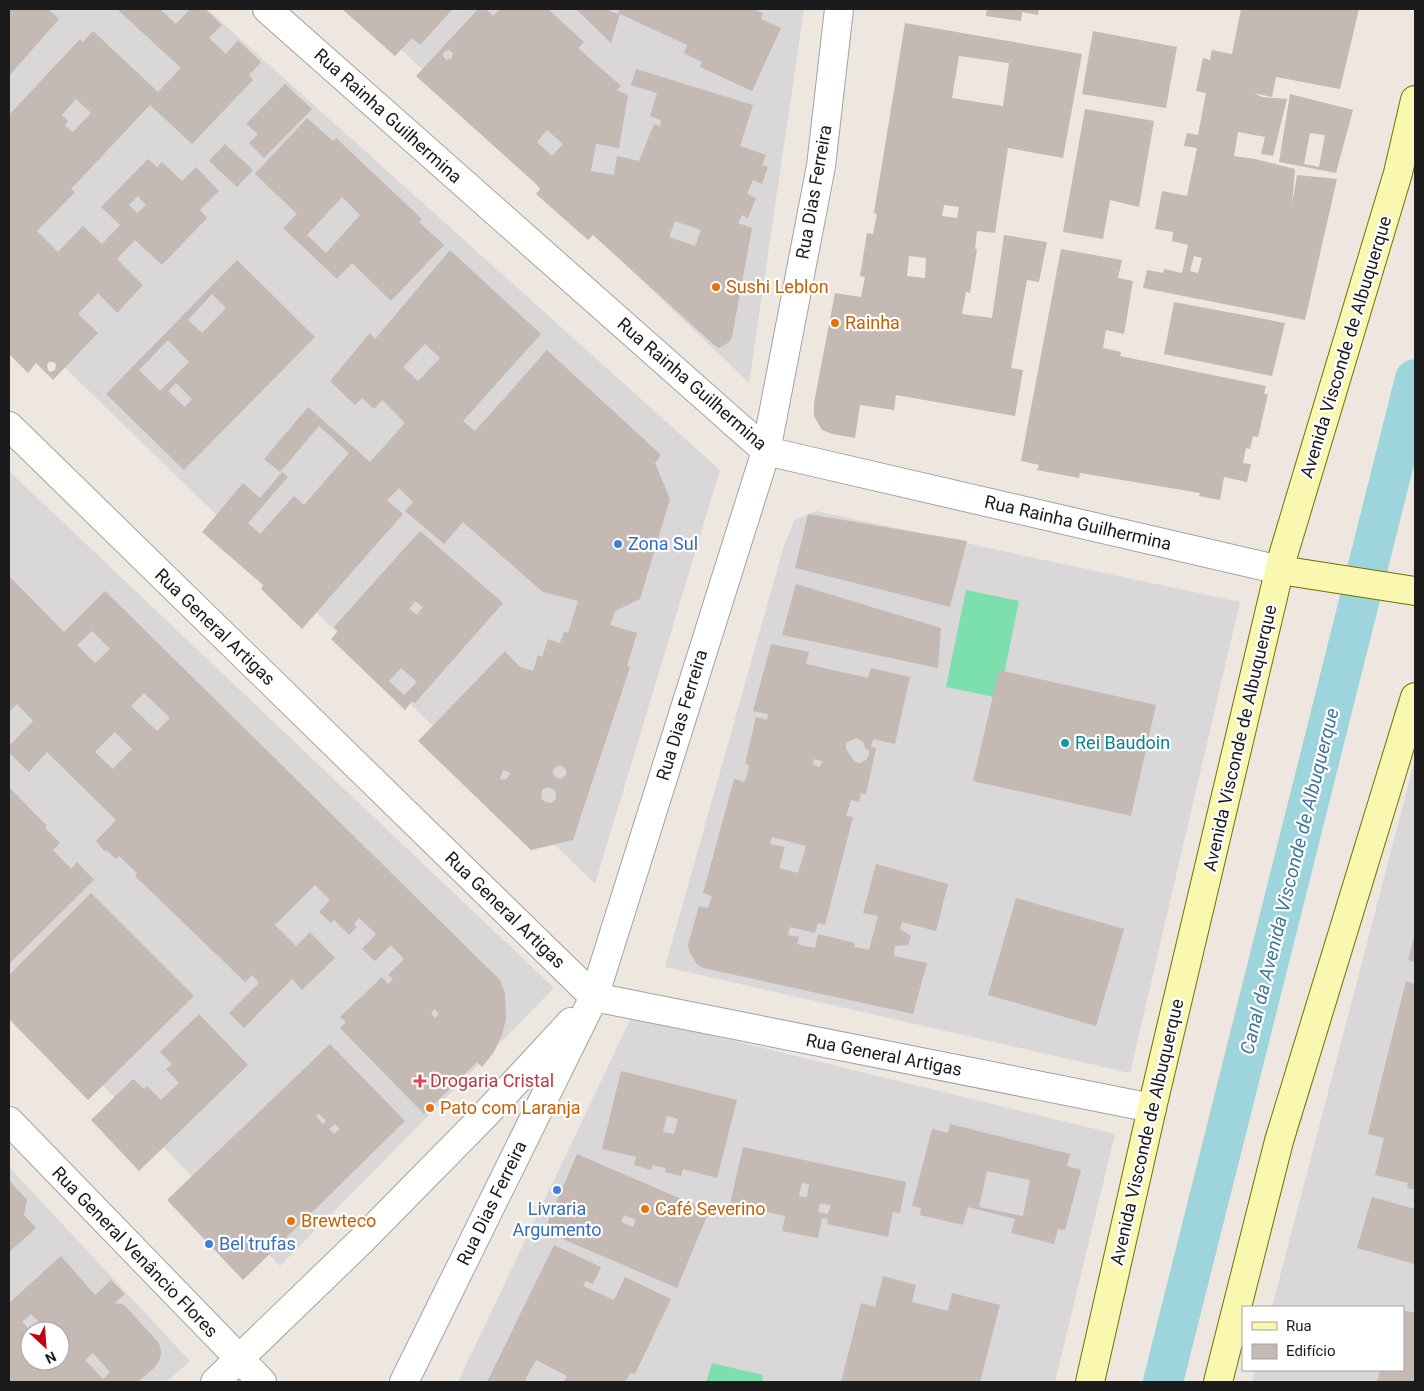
<svg xmlns="http://www.w3.org/2000/svg" width="1424" height="1391" font-family="Roboto,sans-serif">
<style>
.residential{fill:#d9d7d8;fill-rule:evenodd}
.pitch{fill:#7bdfae}
.lines{fill:none;stroke-linecap:round;stroke-linejoin:round}
.canal{stroke:#9ed4dc;stroke-width:40}
.building{fill:#c4b9b3;fill-rule:evenodd}
.minor-casing{stroke:#a2a2a2;stroke-width:30}
.tertiary-casing{stroke:#a2a2a2;stroke-width:30}
.secondary-casing{stroke:#707103;stroke-width:30}
.minor{stroke:#fff;stroke-width:28}
.tertiary{stroke:#fff;stroke-width:28}
.secondary{stroke:#faf7b0;stroke-width:28}
.food-dot{fill:#e8710a;stroke:#fff;stroke-width:2}
.shop-dot{fill:#3f7fe0;stroke:#fff;stroke-width:2}
.culture-dot{fill:#0f9aa8;stroke:#fff;stroke-width:2}
.health-dot{fill:#e0444e;stroke:#fff;stroke-width:2}
.labels{text-anchor:middle;stroke-width:4.5;stroke-linejoin:round;paint-order:stroke}
.street-label{font-size:18px;fill:#1b1b1b;stroke:#fff}
.food-label{font-size:18px;fill:#c56008;stroke:#fff;text-anchor:start}
.shop-label{font-size:18px;fill:#366cbe;stroke:#fff;text-anchor:start}
.culture-label{font-size:18px;fill:#0d838f;stroke:#fff;text-anchor:start}
.health-label{font-size:18px;fill:#be3a42;stroke:#fff;text-anchor:start}
.water-label{font-size:19px;font-style:italic;fill:#41789c;stroke:#fff}
</style>
<rect width="100%" height="100%" fill="#ede7df"/>
<g class="residential">
<polygon points="9,9 207,9 720,470 595,884 9,313"/>
<polygon points="359,9 804,9 749,383"/>
<polygon points="9,471 554,988 280,1266 9,990"/>
<polygon points="816,511 1240,602 1130,1073 665,967 783,549 794,520"/>
<polygon points="1415,759 1415,1382 1252,1382 1255,1370 1403,1370 1403,1307 1272,1307"/>
<polygon points="632,1016 1115,1134 1055,1382 458,1382"/>
<path d="M9,1167L190,1361L166,1382H9ZM30,1331H60V1361H30Z"/>
</g>
<g class="pitch">
<polygon points="966,590 1019,601 999,698 946,687"/>
<polygon points="712,1363 763,1375 762,1382 706,1382"/>
</g>
<g class="lines">
<polyline class="canal" points="1163,1382 1415,379"/>
</g>
<g class="building">
<polygon points="11,9 48,9 59,19 9,76 9,11"/>
<path d="M117,9H160L176,24L190,9H205L222,25L209,38L226,54L238,40L261,62L249,75L253,80L192,144L150,105L71,189L75,192L37,231L58,252L83,226L102,244L120,225L101,207L148,159L157,167L162,162L182,181L196,167L219,191L200,210L207,218L162,265L135,240L117,259L143,285L117,313L98,293L78,314L98,333L53,380L36,363L28,373L9,354V115L80,39L83,42L93,31L158,92L181,68ZM76,99L91,113L73,132L65,126L68,121L62,115ZM138,196L146,205L137,213L129,205ZM49,362H53L56,364L55,370L50,372L48,370L47,365Z"/>
<polygon points="342,9 453,9 420,45 412,38 395,56"/>
<path d="M478,9H486L493,16L500,9H548L584,42L578,48L621,86L617,90L628,95L619,148L596,144L591,171L614,175L617,156L639,161L654,124L660,126L661,120L650,116L657,93L631,85L636,69L753,105L740,146L766,155L762,165L768,167L762,184L753,180L747,194L756,198L748,218L742,215L738,223L752,228L732,337L729,342L719,348L713,344L593,235L588,240L536,194L540,189L535,183L416,76ZM449,50L453,53L452,57L451,59L446,60L443,56V53ZM547,130L563,144L552,156L537,142ZM675,221L701,230L695,246L669,237Z"/>
<polygon points="576,9 606,9 618,14 620,9 752,9 763,13 761,19 781,28 752,91 700,67 702,62 684,53 687,45 620,14 611,43"/>
<polygon points="987,9 1039,9 1038,15 1022,12 1021,21 986,16"/>
<path d="M1241,9H1359L1340,89L1276,77L1272,97L1254,93L1262,97L1287,99L1273,156L1261,154L1265,137L1238,132L1234,156L1255,159L1295,169L1292,204L1297,175L1337,179L1305,320L1143,288L1147,270L1163,273L1164,269L1182,273L1188,245L1172,241L1173,232L1155,229L1162,191L1187,196L1197,148L1184,146L1187,133L1198,135L1206,93L1196,91L1203,58L1210,60L1212,50L1232,54ZM1194,256L1202,258L1198,273L1190,271Z"/>
<path d="M905,23L1082,54L1063,158L1008,148L995,233L977,231L975,249H977L970,293L966,292L962,314L992,318L1004,235L1047,242L1039,282L1027,280L1011,368L1023,370L1015,416L896,395L894,410L860,405L855,438L832,434L822,430L814,416V403L835,293L861,297L865,277L860,276L867,233L873,234L877,214L874,213ZM959,56L1009,63L1003,106L952,98ZM944,205L959,207L957,218L942,216ZM909,256L926,258L925,278L907,276Z"/>
<polygon points="1093,31 1177,47 1166,108 1082,94"/>
<polygon points="285,84 312,109 264,158 249,143 258,134 246,124"/>
<path d="M1290,94L1353,110L1336,173L1279,162ZM1310,133L1325,135L1319,167L1304,164Z"/>
<polygon points="1085,109 1154,121 1139,207 1110,200 1103,239 1063,232"/>
<path d="M307,118L333,141L336,138L422,219L419,222L444,245L391,301L352,263L337,279L283,228L297,214L255,174ZM342,197L360,215L326,253L307,235Z"/>
<polygon points="225,144 253,170 237,187 209,161"/>
<polygon points="1061,249 1122,260 1118,278 1133,281 1124,334 1106,330 1103,348 1121,352 1120,356 1266,386 1264,394 1268,394 1258,437 1253,436 1250,449 1246,448 1243,463 1251,464 1247,482 1224,477 1220,500 1199,496 1200,493 1080,473 1079,478 1037,470 1039,465 1021,461"/>
<path d="M450,250L541,334L463,421L475,431L547,350L661,455L655,463L670,499L640,599L615,611L610,625L637,633L627,666L630,667L573,840L531,850L418,741L505,651L520,667L533,671L538,655L542,657L548,639L560,643L564,632L568,633L578,601L543,592L463,522L444,544L405,511L413,502L399,488L387,500L403,514L302,629L261,589L263,585L202,532L243,483L260,498L282,472L288,477L248,523L260,534L294,496L304,505L349,453L319,426L280,472L264,459L308,407L370,462L405,423L382,400L374,409L362,398L355,405L330,381L370,333L375,339ZM425,344L440,358L418,381L403,367ZM558,766H562L566,770V775L561,779L557,778L553,774V770ZM503,770L510,773L506,780L500,779ZM547,787L553,789L556,793V799L551,803L545,802L541,798L542,790Z"/>
<path d="M237,260L315,337L184,470L106,394ZM212,294L226,308L202,333L188,320ZM168,340L189,362L160,391L139,370ZM176,383L192,399L185,407L168,391Z"/>
<polygon points="1174,302 1285,323 1272,376 1164,354"/>
<polygon points="808,514 967,541 950,607 795,568"/>
<path d="M420,531L503,603L415,703L412,701L405,710L331,639L338,631L334,627ZM415,601L423,607L417,615L409,609ZM401,668L417,682L404,695L389,681Z"/>
<path d="M9,576L64,632L105,591L500,980L505,993L506,1019L502,1035L494,1052L482,1067L477,1062L424,1114L340,1028L346,1022L340,1017L382,977L388,984L393,979L388,975L404,959L391,945L375,961L362,949L376,934L359,918L354,924L357,927L349,935L334,920L331,923L319,912L330,900L315,885L275,925L296,946L310,932L335,958L302,990L292,979L244,1028L229,1013L259,983L252,975L245,982L135,876L137,873L119,856L116,859L106,850L105,852L96,841L116,820L47,752L29,772L9,753V746L33,721L17,704L9,712ZM92,631L110,649L95,663L77,645ZM144,693L170,718L157,731L131,706ZM115,732L132,749L113,769L95,752ZM434,1009L439,1014L435,1018L431,1013Z"/>
<polygon points="796,584 941,628 938,668 782,635"/>
<path d="M771,644L809,652L806,664L868,678L871,668L910,677L895,744L873,739L871,747L876,748L866,794L861,793L859,802L851,800L846,816L853,817L825,925L818,923L815,933L790,927L788,935L799,937L797,944L815,948L818,934L855,943L854,947L869,950L878,916L863,913L876,864L948,884L936,931L902,922L900,929L911,936L908,945L895,946L894,956L927,963L913,1014L703,968L697,964L689,951L688,945L699,906L708,908L712,896L703,893L734,779L744,782L747,775L749,765L745,764L756,717L767,720L768,714L753,711ZM857,738L864,743L865,748L869,751V755L866,760L860,763L855,762L846,749V743ZM814,759L822,761L820,767L813,765ZM772,837L806,846L798,873L779,868L785,847L770,844Z"/>
<polygon points="999,670 1156,705 1131,816 973,781"/>
<polygon points="9,787 47,826 45,828 60,843 53,850 71,869 77,862 94,880 9,964"/>
<polygon points="91,893 194,996 88,1100 9,1019 9,975"/>
<polygon points="1016,898 1124,929 1096,1026 988,995"/>
<polygon points="1415,933 1415,962 1408,960"/>
<polygon points="1406,981 1415,984 1415,1190 1407,1188 1408,1183 1375,1175 1384,1138 1368,1134"/>
<polygon points="199,1014 248,1065 139,1171 91,1120 133,1079 144,1089 147,1086 161,1100 179,1083 166,1069 172,1064 160,1052"/>
<path d="M330,1044L405,1121L243,1280L167,1200ZM319,1114L326,1121L323,1124L316,1116ZM335,1124L340,1129L334,1134L329,1129Z"/>
<path d="M621,1071L737,1100L717,1178L683,1169L681,1176L665,1172L666,1168L652,1165L651,1170L634,1165L636,1157L602,1149ZM667,1116L678,1119L674,1134L663,1132Z"/>
<path d="M950,1124L1070,1154L1067,1166L1081,1170L1065,1230L1058,1229L1054,1244L1011,1233L1015,1219L968,1207L963,1225L920,1215L921,1208L912,1206L932,1129L948,1133ZM987,1171L1030,1180L1023,1216L979,1207Z"/>
<path d="M743,1147L906,1182L900,1213L893,1212L888,1237L827,1224L828,1219L822,1218L818,1238L782,1231L785,1216L730,1204ZM802,1183L809,1184L807,1197L799,1196ZM820,1203L831,1205L828,1214L818,1212Z"/>
<path d="M577,1154L709,1211L677,1288L544,1231ZM624,1215L636,1220L633,1227L621,1222Z"/>
<polygon points="9,1180 27,1200 24,1215 36,1228 9,1252"/>
<polygon points="1372,1197 1415,1209 1415,1264 1357,1248"/>
<polygon points="554,1245 601,1267 593,1284 586,1281 583,1286 614,1300 625,1277 671,1299 635,1374 630,1373 625,1382 566,1382 564,1381 567,1376 536,1360 525,1380 528,1382 487,1382"/>
<path d="M61,1256L95,1295L111,1280L125,1294L114,1303L122,1304L126,1307L159,1343L161,1352L160,1359L155,1367L138,1382H9V1303ZM31,1314L38,1321L29,1329L22,1322ZM30,1331H60V1361H30ZM93,1353L110,1372L103,1379L85,1360Z"/>
<polygon points="883,1276 916,1285 912,1302 948,1311 952,1293 1000,1305 980,1382 841,1382 861,1303 875,1307"/>
<polygon points="1403,1310 1415,1313 1415,1382 1377,1382 1380,1370 1403,1370"/>
</g>
<g class="lines">
<defs>
<g id="minor">
<polyline points="267,9 766,451 1280,570"/>
<polyline points="9,426 594,997 1152,1108"/>
<polyline points="215,1382 362,1240 484,1116 571,1022"/>
<polyline points="404,1382 594,997 766,451 821,166 839,9"/>
</g>
<polyline id="tertiary" points="9,1121 262,1382"/>
<g id="secondary">
<polyline points="1280,570 1415,591"/>
<polyline points="1090,1382 1152,1108 1282,559 1398,173 1415,100"/>
<polyline points="1218,1382 1279,1141 1415,697"/>
</g>
</defs>
<use href="#minor" class="minor-casing"/>
<use href="#tertiary" class="tertiary-casing"/>
<use href="#secondary" class="secondary-casing"/>
<use href="#minor" class="minor"/>
<use href="#tertiary" class="tertiary"/>
<use href="#secondary" class="secondary"/>
</g>
<g class="food-dot">
<circle cx="716" cy="287" r="5"/>
<circle cx="835" cy="323" r="5"/>
<circle cx="430" cy="1108" r="5"/>
<circle cx="645" cy="1209" r="5"/>
<circle cx="291" cy="1221" r="5"/>
</g>
<g class="shop-dot">
<circle cx="618" cy="544" r="5"/>
<circle cx="557" cy="1190" r="5"/>
<circle cx="209" cy="1244" r="5"/>
</g>
<circle class="culture-dot" cx="1065" cy="743" r="5"/>
<path class="health-dot" d="M417.5 1073.5h5v5h5v5h-5v5h-5v-5h-5v-5h5z"/>
<g class="labels">
<g class="street-label">
<text transform="translate(388 116) rotate(42)" y="6">Rua Rainha Guilhermina</text>
<text transform="translate(814 192) rotate(-80)" y="6">Rua Dias Ferreira</text>
<text transform="translate(1346 347) rotate(-73)" y="6">Avenida Visconde de Albuquerque</text>
<text transform="translate(692 384) rotate(41)" y="6">Rua Rainha Guilhermina</text>
<text transform="translate(1078 523) rotate(13)" y="6">Rua Rainha Guilhermina</text>
<text transform="translate(215 627) rotate(44)" y="6">Rua General Artigas</text>
<text transform="translate(682 715) rotate(-73)" y="6">Rua Dias Ferreira</text>
<text transform="translate(1240 738) rotate(-77)" y="6">Avenida Visconde de Albuquerque</text>
<text transform="translate(505 910) rotate(44)" y="6">Rua General Artigas</text>
<text transform="translate(884 1055) rotate(11)" y="6">Rua General Artigas</text>
<text transform="translate(1147 1132) rotate(-77)" y="6">Avenida Visconde de Albuquerque</text>
<text transform="translate(492 1203) rotate(-64)" y="6">Rua Dias Ferreira</text>
<text transform="translate(135 1252) rotate(46)" y="6">Rua General Venâncio Flores</text>
</g>
<g class="food-label">
<text x="726" y="293">Sushi Leblon</text>
<text x="845" y="329">Rainha</text>
<text x="440" y="1114">Pato com Laranja</text>
<text x="655" y="1215">Café Severino</text>
<text x="301" y="1227">Brewteco</text>
</g>
<g class="shop-label">
<text x="628" y="550">Zona Sul</text>
<text x="557" y="1215" text-anchor="middle">Livraria<tspan x="557" dy="21">Argumento</tspan></text>
<text x="219" y="1250">Bel trufas</text>
</g>
<g class="culture-label">
<text x="1075" y="749">Rei Baudoin</text>
</g>
<g class="health-label">
<text x="430" y="1087">Drogaria Cristal</text>
</g>
<g class="water-label">
<text transform="translate(1289 881) rotate(-76)" y="7">Canal da Avenida Visconde de Albuquerque</text>
</g>
</g>
<rect width="1424" height="1391" fill="none" stroke="#1b1b1b" stroke-width="20"/>
<rect x="1242" y="1306" width="162" height="65" fill="#ffffff" stroke="#a4a4a4"/>
<rect x="1252" y="1322" width="25" height="8" fill="#faf7b0" stroke="#a4a4a4"/>
<text x="1286" y="1331" font-size="15" fill="#1b1b1b">Rua</text>
<rect x="1252" y="1344" width="25" height="15" fill="#c4b9b3" stroke="#a4a4a4"/>
<text x="1286" y="1356" font-size="15" fill="#1b1b1b">Edifício</text>
<g transform="translate(45 1346) rotate(154)"><circle r="24" fill="#ffffff" stroke="#a4a4a4"/>
<path d="M0-4L9 19L0 12L-9 19Z" fill="#c50013"/>
<text y="-8" font-size="14" font-weight="bold" text-anchor="middle" fill="#1b1b1b">N</text>
</g>
</svg>
